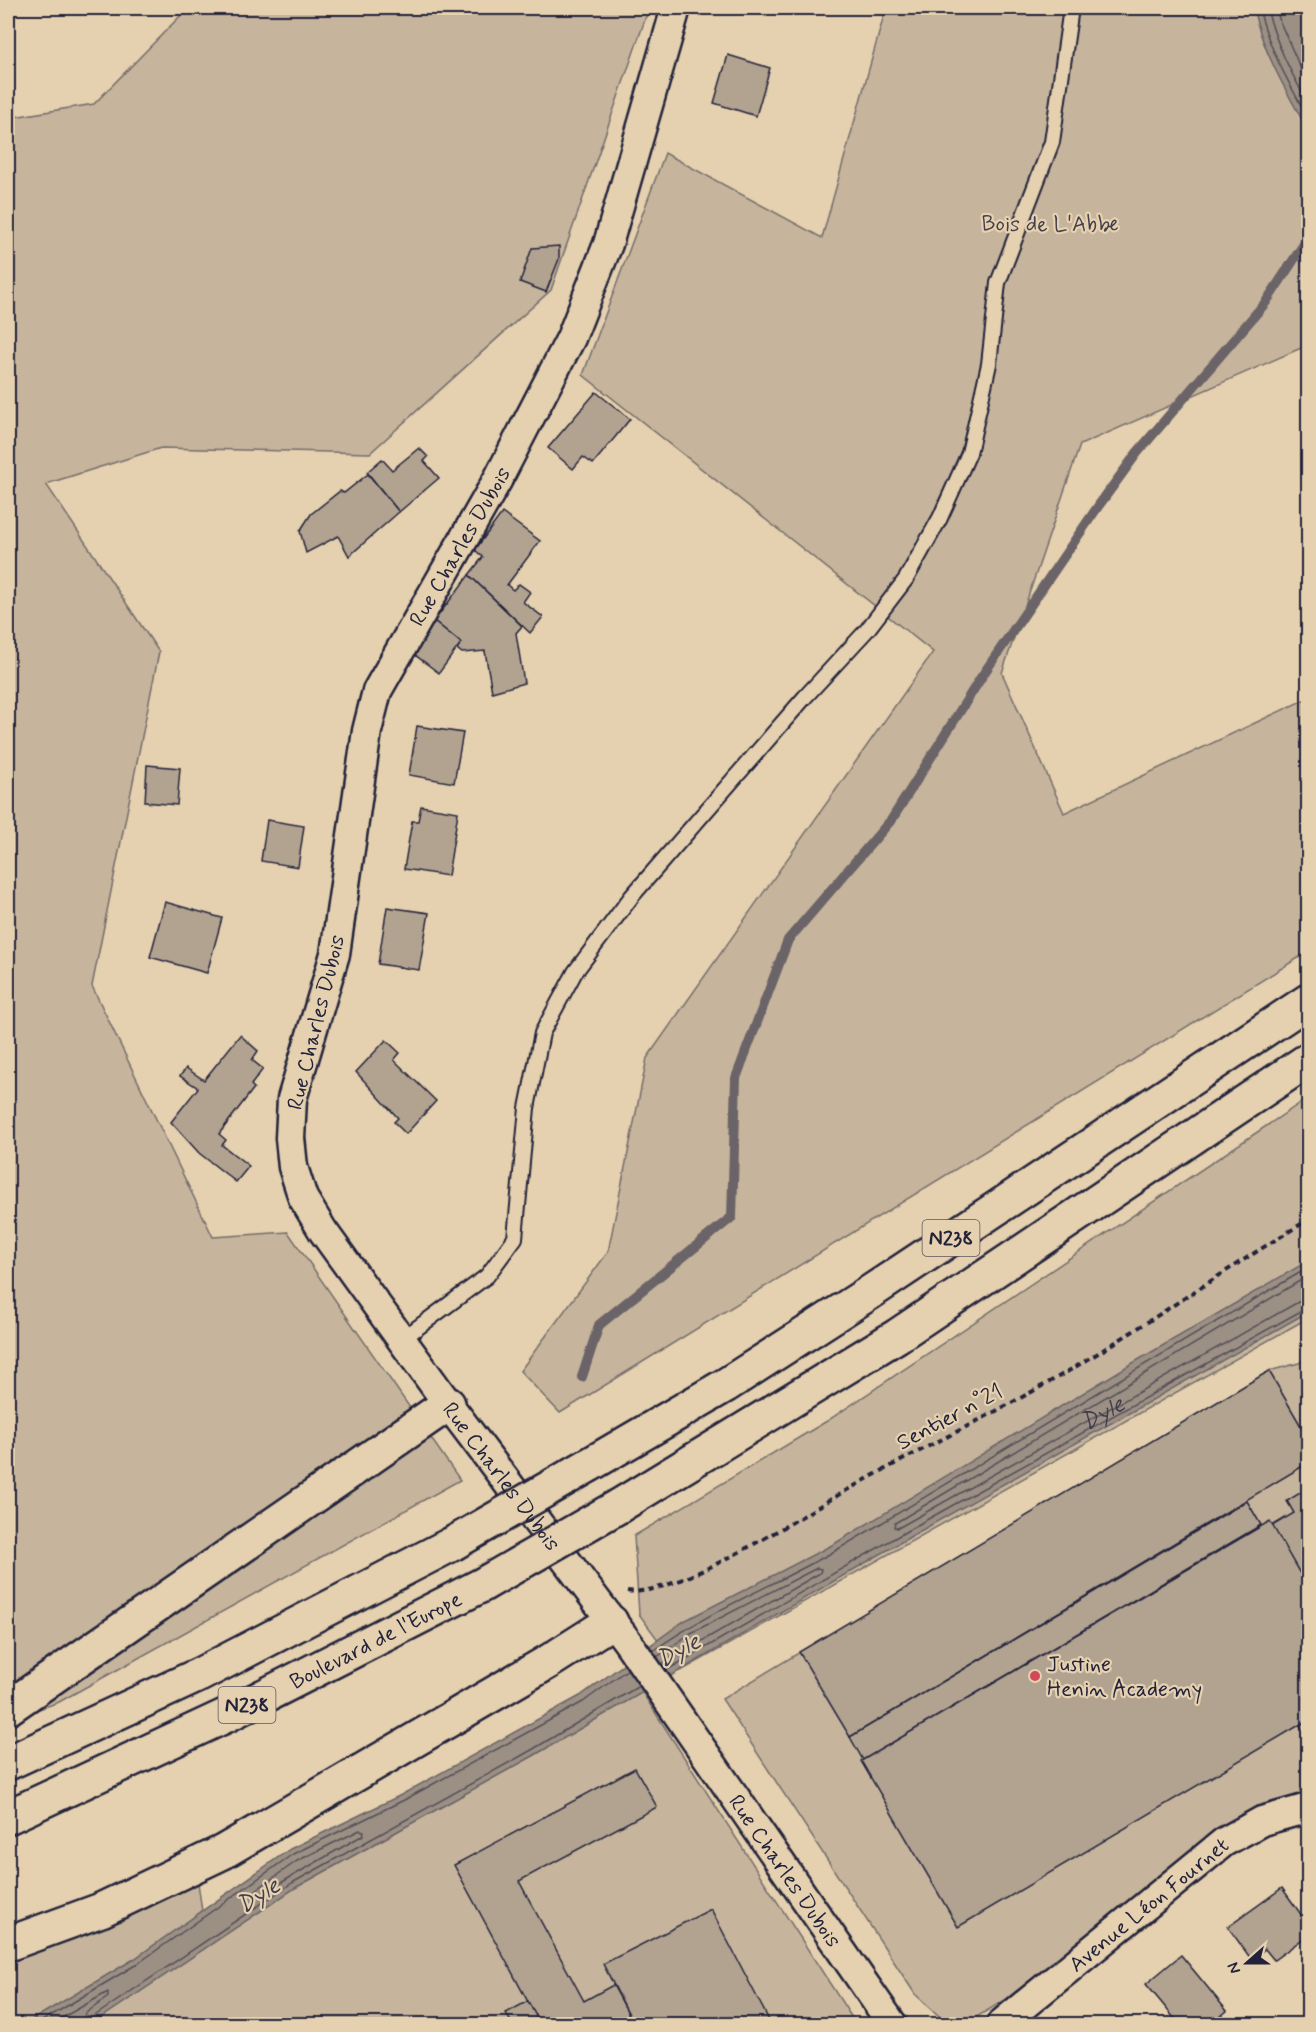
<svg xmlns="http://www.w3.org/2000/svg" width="1316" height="2032" font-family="Mynerve,sans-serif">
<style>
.green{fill:#c6b59c;stroke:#746c6c;stroke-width:1.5}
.water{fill:#9c9084;stroke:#6b6467;stroke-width:1.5}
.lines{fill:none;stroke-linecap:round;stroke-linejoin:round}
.shore{stroke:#534e58;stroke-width:1.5}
.stream{stroke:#6b6467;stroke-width:10}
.building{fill:#b2a391;stroke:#22223b;stroke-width:1.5}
.lane-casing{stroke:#22223b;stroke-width:18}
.street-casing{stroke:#22223b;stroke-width:33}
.highway-casing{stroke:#22223b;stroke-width:38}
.path{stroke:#22223b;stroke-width:4;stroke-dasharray:6 4.5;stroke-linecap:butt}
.lane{stroke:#e5d1af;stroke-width:14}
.street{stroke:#e5d1af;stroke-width:28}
.highway{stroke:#e5d1af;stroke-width:33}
.highway-bridge-casing{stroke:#22223b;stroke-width:38;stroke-linecap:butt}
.highway-bridge{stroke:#e5d1af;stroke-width:33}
.poi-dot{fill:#d1495b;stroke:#e5d1af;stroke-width:2}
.labels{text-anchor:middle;stroke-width:4.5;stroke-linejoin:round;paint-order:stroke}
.shield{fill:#e5d1af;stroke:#5c565e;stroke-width:1.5}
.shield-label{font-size:21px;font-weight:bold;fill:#22223b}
.park-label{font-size:22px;fill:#433f4e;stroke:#e5d1af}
.street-label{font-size:22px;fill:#22223b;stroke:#e5d1af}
.poi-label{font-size:22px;fill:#22223b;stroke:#e5d1af;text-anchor:start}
.water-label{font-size:24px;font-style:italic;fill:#403e4d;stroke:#e5d1af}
</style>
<rect width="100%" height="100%" fill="#e5d1af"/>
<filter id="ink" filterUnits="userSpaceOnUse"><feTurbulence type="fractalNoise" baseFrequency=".0167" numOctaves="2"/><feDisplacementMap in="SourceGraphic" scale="12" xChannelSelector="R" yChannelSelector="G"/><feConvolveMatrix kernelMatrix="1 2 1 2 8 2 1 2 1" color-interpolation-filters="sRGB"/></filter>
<g filter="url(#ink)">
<g class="green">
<polygon points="188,8 649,8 551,290 370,453 161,448 46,484 159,652 92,986 213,1237 288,1232 460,1480 59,1702 8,1720 8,118 94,104"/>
<polygon points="886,8 1308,8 1308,345 1080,445 1002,673 1064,813 1308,698 1308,952 560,1413 520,1371 608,1252 647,1058 933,652 583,375 665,153 822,238"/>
<polygon points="1308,1098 1308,1318 681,1671 639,1614 634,1536 827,1421"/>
<polygon points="1308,1357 1308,1797 1223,1833 1005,2000 965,2024 948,2024 915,1994 722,1699 1269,1371 1299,1363"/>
<polygon points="642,1692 856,2024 92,2024 295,1888 533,1756"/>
<polygon points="198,1883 203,1918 26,2024 8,2024 8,1959 79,1936"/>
</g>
<g class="water">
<path d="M1253,8H1308V130C1286,91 1263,52 1253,8Z"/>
<polygon points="1308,1261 1308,1312 915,1534 533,1756 295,1888 92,2024 25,2024 134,1959 290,1849 401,1795 580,1696 684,1621 834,1544 1126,1367"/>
</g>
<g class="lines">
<g class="shore">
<path d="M1259,8C1268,47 1289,83 1308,118"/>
<path d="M1267,8C1275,42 1291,73 1308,103"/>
<polyline points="1276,8 1280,22 1308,85"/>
<path id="s1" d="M1308,1276L895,1523L894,1527L898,1528L1300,1301L1308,1299"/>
<path d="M653,1651C711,1609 778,1584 840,1548C996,1455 1151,1359 1308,1268"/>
<polyline points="657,1657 691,1633 817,1568 821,1569 820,1573 662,1664"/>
<polyline points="667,1670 912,1528 1308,1307"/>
<polygon points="360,1830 364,1831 363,1835 260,1895 256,1894 256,1890 297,1861"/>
<polyline points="37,2024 137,1964 293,1854 404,1800 583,1702 628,1669"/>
<polyline points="51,2024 108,1992 108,1997 86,2013 82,2024"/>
<polyline points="90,2024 93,2017 292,1883 530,1751 639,1686"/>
</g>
<polyline class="stream" points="582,1377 599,1325 732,1217 736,1078 788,940 892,819 982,676 1099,505 1137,453 1266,302 1308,238"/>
</g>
<g class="building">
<polygon points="728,55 770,68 756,116 714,103"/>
<polygon points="559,246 559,259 546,292 520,282 532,248"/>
<polygon points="596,392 630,419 593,464 583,457 573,469 548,448"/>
<polygon points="419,448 428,457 424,461 439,478 399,512 367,472 382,459 392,470"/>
<polygon points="368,474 399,512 349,556 338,536 306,553 300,531 311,514 340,491 344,493"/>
<polygon points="502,513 540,541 507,585 513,590 519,584 530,592 523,602 543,617 530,633 469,575 483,557 475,550"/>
<polygon points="469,575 522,626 516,633 524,683 492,692 485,651 462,653 457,649 461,643 434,621"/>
<polygon points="434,621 461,643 439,673 411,652"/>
<polygon points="417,726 463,733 454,783 409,775"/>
<polygon points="147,765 180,768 177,805 145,802"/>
<polygon points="421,806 458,812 448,876 404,869 412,821 418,821"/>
<polygon points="267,820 304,826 298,867 261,861"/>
<polygon points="165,902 222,918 207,973 150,957"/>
<polygon points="387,907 429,913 419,970 378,964"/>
<polygon points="240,1035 258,1051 252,1060 263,1069 251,1085 254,1088 219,1134 226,1140 222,1145 249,1166 236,1182 199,1153 171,1122 198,1088 180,1076 186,1068 204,1080"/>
<polygon points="386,1040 400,1053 394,1060 436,1101 406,1134 394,1122 398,1118 356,1072"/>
<polygon points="1269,1371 1308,1438 1308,1463 850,1737 799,1652"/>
<polygon points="1308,1488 1308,1588 1272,1526 1294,1513 1287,1501"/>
<polygon points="1247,1501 1261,1525 863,1760 850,1737"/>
<polygon points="1270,1521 1308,1588 1308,1720 958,1927 861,1761"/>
<polygon points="1308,1720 1308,1741 1300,1725"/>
<polygon points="635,1768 657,1807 519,1881 584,2001 613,1985 634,2024 540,2024 454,1865"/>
<polygon points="1282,1888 1308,1924 1308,1935 1274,1960 1265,1949 1251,1959 1228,1927"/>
<polygon points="711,1909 771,2024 634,2024 603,1964"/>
<polygon points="1181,1955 1227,2011 1211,2024 1179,2024 1146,1984"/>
<polygon points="528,2001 540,2024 512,2024 506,2013"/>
</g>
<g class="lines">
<defs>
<polyline id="lane" points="401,1340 487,1276 515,1238 527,1108 542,1033 575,972 632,896 805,697 867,630 906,579 940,518 969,453 989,364 998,283 1052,142 1071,8"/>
<g id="street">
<path id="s2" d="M676,8L608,244L571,338L498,479L377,691L367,731L335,954L292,1099L290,1138L293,1167L303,1198L323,1231L448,1404L627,1641L892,2024"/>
<path id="s3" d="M1001,2024L1224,1842L1262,1821L1308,1808"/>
</g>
<g id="highway">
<polyline points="589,1465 726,1385 869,1293 1308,1001"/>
<polyline points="619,1506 897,1336 1308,1060"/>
<polyline points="8,1708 448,1404"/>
<polyline points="8,1763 199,1675 452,1544"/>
<path id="s4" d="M8,1817L227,1715L482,1585"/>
<polyline points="8,1944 101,1910 223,1852 548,1662 611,1622"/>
</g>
</defs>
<use href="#lane" class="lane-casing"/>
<use href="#street" class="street-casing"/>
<use href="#highway" class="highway-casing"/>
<path class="path" d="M627,1591C674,1599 802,1515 847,1490C927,1445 1012,1406 1090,1358C1164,1313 1234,1264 1308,1220"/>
<use href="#lane" class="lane"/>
<use href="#street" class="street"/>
<use href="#highway" class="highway"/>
<defs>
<g id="highway-bridge">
<polyline points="452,1544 589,1465"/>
<polyline points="482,1585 619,1506"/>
</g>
</defs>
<use href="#highway-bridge" class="highway-bridge-casing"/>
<use href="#highway-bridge" class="highway-bridge"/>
</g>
</g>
<circle class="poi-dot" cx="1035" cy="1676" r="6"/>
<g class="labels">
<g class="shield">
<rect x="922.5" y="1220" width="57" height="36" rx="4.5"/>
<rect x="218.5" y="1687" width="57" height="36" rx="4.5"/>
</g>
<g class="shield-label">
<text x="951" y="1245">N238</text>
<text x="247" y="1712">N238</text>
</g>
<g class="park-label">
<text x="1050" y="231">Bois de L'Abbe</text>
</g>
<g class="street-label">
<text transform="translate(459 546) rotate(-60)" y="8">Rue Charles Dubois</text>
<text transform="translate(315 1022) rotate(-76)" y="8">Rue Charles Dubois</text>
<text transform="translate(949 1416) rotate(-28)" y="8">Sentier n°21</text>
<text dy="8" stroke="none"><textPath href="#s2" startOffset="1610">Rue Charles Dubois</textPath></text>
<text dy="8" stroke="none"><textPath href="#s4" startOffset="408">Boulevard de l'Europe</textPath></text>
<text dy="8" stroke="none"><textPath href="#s2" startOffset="2096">Rue Charles Dubois</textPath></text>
<text dy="8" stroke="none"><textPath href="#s3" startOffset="190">Avenue Léon Fournet</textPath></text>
</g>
<g class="poi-label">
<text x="1047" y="1671">Justine<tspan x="1047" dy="25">Henin Academy</tspan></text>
</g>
<g class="water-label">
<text dy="8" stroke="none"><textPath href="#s1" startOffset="724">Dyle</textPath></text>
<text transform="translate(678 1650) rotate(-29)" y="8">Dyle</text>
<text transform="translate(258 1895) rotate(-33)" y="8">Dyle</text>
</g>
</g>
<rect width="1316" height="2032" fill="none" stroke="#e5d1af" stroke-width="30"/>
<rect x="15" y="15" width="1286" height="2002" fill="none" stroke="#22223b" stroke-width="2" filter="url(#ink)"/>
<g transform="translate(1247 1963) rotate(249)" stroke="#e5d1af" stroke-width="4.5" paint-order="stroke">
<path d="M0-4.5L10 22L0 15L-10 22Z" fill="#22223b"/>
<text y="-9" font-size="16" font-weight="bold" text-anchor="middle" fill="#22223b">N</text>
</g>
</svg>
